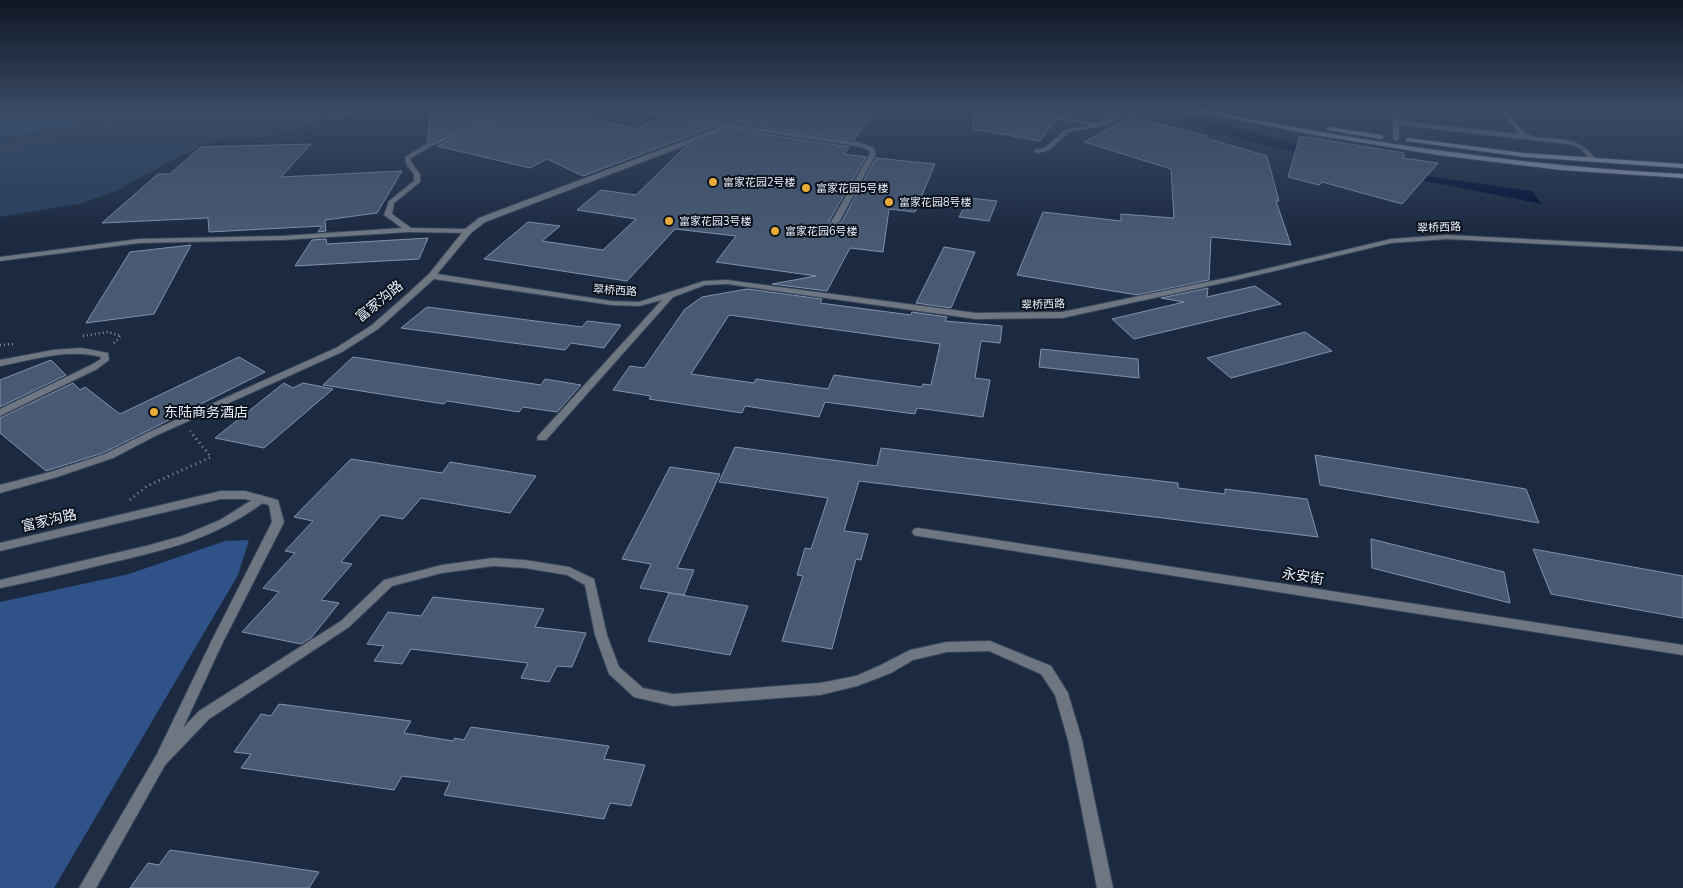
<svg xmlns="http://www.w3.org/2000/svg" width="1683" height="888" font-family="'Nunito Sans','Noto Sans SC',sans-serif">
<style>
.green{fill:#293f5f}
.forest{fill:#2f5388}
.water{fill:#000f34}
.building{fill:#485973;stroke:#7f92ae;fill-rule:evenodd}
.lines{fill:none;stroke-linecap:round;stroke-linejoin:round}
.lane-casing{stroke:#38465b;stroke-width:2}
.street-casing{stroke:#38465b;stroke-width:2}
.secondary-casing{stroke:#38465b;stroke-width:2}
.path-far2{stroke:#8691a2;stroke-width:2;stroke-dasharray:0.5 2.5;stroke-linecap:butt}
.path-far1{stroke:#8691a2;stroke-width:2.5;stroke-dasharray:1 3;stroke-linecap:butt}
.path{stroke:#8691a2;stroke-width:3;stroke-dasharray:1 4;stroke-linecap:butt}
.lane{fill:#6e7682;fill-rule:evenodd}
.street{fill:#6e7682;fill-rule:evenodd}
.secondary{fill:#94a1b5;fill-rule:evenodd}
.poi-dot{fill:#e9ab38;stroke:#0c131d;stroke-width:2}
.labels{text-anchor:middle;stroke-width:4;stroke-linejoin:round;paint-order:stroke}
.far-poi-label{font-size:11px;fill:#e9f1fd;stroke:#0c131d;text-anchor:start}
.far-street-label{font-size:11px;fill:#e9f1fd;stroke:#0c131d}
.street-label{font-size:14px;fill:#e9f1fd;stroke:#0c131d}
.poi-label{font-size:14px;fill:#e9f1fd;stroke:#0c131d;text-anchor:start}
</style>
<rect width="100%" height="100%" fill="#1b2a41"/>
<polygon class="green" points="320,110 344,110 288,133 259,138 223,139 200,146 135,180 119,190 79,204 0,217 0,138 101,119 190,115 315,118"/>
<g class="forest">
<polygon points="0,110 320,110 315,118 300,123 190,115 101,119 0,138"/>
<polygon points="249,540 238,575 54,888 0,888 0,602 129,574 225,541"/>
</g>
<polygon class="water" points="1125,110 1173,110 1300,145 1427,176 1532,191 1542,204 1345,165"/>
<g class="building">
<polygon points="431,110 508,110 427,142"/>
<polygon points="523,110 559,110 635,129 661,118 711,128 583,176 547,159 530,168 437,146"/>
<polygon points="672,110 750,110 723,124 668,113"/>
<polygon points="763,110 875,110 854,140 742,124"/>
<polygon points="974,110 1009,110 1055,120 1040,141 973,129"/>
<polygon points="1131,117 1207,136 1205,138 1267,156 1279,201 1276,201 1291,245 1211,237 1209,280 1137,295 1017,275 1043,212 1121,221 1121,214 1174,218 1171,169 1084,142"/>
<polygon points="730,129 849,147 844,154 866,157 829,221 834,226 841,223 876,158 935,164 915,212 889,209 883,252 850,248 827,291 772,284 816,276 716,262 736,236 675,229 627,281 484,259 528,222 560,226 542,241 603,250 636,219 577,210 601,190 636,195 684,148"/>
<polygon points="1300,136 1404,153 1403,158 1438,163 1402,204 1322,182 1319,185 1288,177"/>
<polygon points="311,144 281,177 402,171 377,213 325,220 326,231 318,232 322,226 209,232 208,218 102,223 158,174 170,174 201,147"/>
<polygon points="969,198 997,201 989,221 959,217"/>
<polygon points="428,238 419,259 295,266 312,240 326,239 327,244"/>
<polygon points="191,245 154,314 86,323 130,252"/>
<polygon points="944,247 975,252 951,308 916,303"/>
<polygon points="1255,286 1281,304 1134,339 1112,319 1184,302 1161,298 1208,288 1207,297"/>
<path d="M747,289L822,299L820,303L911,315L912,312L947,317L945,321L1002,326L1000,343L981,341L975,378L990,380L983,417L917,408L915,414L825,402L819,417L745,406L742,413L649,399L651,396L613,390L630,366L644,368L685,309L702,297ZM729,315L940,344L931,385L923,384L922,387L834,375L828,389L756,379L754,383L691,374Z"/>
<polygon points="427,307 582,327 587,321 621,325 604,348 571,343 565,350 401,328"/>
<polygon points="1305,332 1332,351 1231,378 1207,358"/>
<polygon points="1041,349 1138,359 1139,378 1039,367"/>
<polygon points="239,357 265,372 103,453 49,470 46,471 0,433 0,418 73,383 80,390 85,387 120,414"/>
<polygon points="353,357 541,385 545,379 581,385 557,412 523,407 519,412 447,401 444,404 323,385"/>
<polygon points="51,360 66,375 0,407 0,380"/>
<polygon points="284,383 293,388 303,383 333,389 264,448 215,438"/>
<polygon points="735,447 877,466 881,448 1178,483 1178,488 1225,494 1225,489 1307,499 1318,537 859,481 844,531 868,534 861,560 856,559 832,649 782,641 803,576 797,575 805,548 811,549 828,498 719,482"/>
<polygon points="1315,455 1526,489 1539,523 1320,485"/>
<polygon points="351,459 442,473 450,462 536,476 510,513 421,498 403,519 381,515 341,562 352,564 321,600 339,603 311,638 301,644 242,632 279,592 263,588 295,553 285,551 313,521 294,517"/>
<polygon points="670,467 720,474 677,568 694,570 684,595 640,588 651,564 622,559"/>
<polygon points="1371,539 1504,572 1510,603 1372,568"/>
<polygon points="1533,549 1683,576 1683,618 1551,594"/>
<polygon points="669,593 748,606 730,655 648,641"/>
<polygon points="433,597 544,609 535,627 586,633 572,667 557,666 549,682 521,678 528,663 411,649 402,664 374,661 384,646 367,644 388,612 421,616"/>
<polygon points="279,704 411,721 404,733 453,741 455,738 464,740 471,727 609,746 604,759 645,765 631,806 610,803 604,819 444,795 450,782 402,776 394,790 241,768 251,754 234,752 261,714 271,716"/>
<polygon points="170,850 266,864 319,872 309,888 130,888 148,863 159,865"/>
</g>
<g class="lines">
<defs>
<g id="lane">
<polygon points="354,110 363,110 335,120 330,119"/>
<polygon points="513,110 521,110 429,147 410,159 413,165 420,174 420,182 394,203 392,214 411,228 468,229 471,229 471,233 409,232 282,240 139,243 0,261 0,257 139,239 282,236 402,228 384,215 389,201 414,181 414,174 407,166 405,157 425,145"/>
<path d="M1385,110L1398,112L1399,121L1519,134L1506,117L1497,110H1504C1514,117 1518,130 1529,135C1535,138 1542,138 1548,138C1571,140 1581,141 1596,159L1591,160L1580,148L1569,144L1399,125V139L1396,141L1393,139V114Z"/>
<polygon points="729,124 858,142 874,148 876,154 839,222 835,224 831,222 870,154 869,150 857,146 727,127 727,125"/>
<path d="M81,348L108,353L109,360L97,369L0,416V409L91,365L101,359V357C68,348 32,360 0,366V360L53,350Z"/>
<path d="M260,495L264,496L265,499L264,502C213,540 165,550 105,564C70,573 35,581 0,588V580L146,546L182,536L220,520Z"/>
<polygon points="493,558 525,560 569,567 594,579 607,635 619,667 643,688 673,694 820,683 856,676 881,665 910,650 947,642 990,641 1051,666 1068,693 1082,740 1113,888 1097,888 1068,740 1055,695 1041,674 989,651 947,652 913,660 891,673 857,686 820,695 673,706 634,697 609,674 595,635 585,585 567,575 525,568 493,566 442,573 392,586 349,627 209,719 165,765 96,888 79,888 157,754 212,640 216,639 220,640 222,644 183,728 199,711 341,621 384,580 442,565"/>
</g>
<g id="street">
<polygon points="633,110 645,110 723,126 754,110 761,110 742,122 705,138 485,222 471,233 437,274 611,301 639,302 704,281 727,280 976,313 1062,312 1236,276 1391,239 1447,235 1683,247 1683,251 1447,239 1391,243 1236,280 1062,318 976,319 727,284 705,285 673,297 546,440 538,440 537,438 538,436 662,300 639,306 611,305 434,279 378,329 342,352 155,436 113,458 57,477 0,493 0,485 50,472 105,454 149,432 336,348 372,325 406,295 429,274 465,229 479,218 718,128"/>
<polygon points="1011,110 1024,110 1097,124 1124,110 1131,110 1103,126 1069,132 1049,150 1037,153 1034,151 1035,150 1045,148 1065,130 1090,125"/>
<polygon points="1230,110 1236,110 1236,111 1233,113"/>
<polygon points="221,491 245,491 278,500 284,522 220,648 216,649 212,648 210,644 272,522 269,505 245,499 221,499 0,551 0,543"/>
<polygon points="918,528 1683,645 1683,655 918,536 914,535 912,532 914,529"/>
</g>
<g id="secondary">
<path d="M1192,110H1204C1363,142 1521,166 1683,174V178L1561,170L1438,155L1315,135Z"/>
<polygon points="1329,127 1381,135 1384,137 1381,139 1327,130 1327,128"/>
<polygon points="1408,138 1524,153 1683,164 1683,168 1524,157 1406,141 1406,139"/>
</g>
</defs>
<use href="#lane" class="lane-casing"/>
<use href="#street" class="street-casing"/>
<use href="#secondary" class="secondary-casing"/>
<g class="path-far2">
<path d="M230,110L236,113L252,140C278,143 298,136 321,125"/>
<polyline points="101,127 135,110"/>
<path d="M0,150C32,140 64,131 97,128C147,123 197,129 247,132"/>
</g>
<g class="path-far1">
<polyline points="83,336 108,332 121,336 113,344"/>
<polyline points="0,345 14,344"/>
</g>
<polyline class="path" points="130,500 147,486 211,457 190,431"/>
<use href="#lane" class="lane"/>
<use href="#street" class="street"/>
<use href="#secondary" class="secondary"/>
</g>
<linearGradient id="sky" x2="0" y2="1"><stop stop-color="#0f1724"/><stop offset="0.47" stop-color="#394a65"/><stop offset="1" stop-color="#394a65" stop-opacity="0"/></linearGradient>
<rect width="1683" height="234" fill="url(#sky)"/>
<g class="poi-dot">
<circle cx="713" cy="182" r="5"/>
<circle cx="806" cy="188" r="5"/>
<circle cx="889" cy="202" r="5"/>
<circle cx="669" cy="221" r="5"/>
<circle cx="775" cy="231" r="5"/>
<circle cx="154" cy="412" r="5"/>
</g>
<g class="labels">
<g class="far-poi-label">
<text x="723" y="186">富家花园2号楼</text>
<text x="816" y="192">富家花园5号楼</text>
<text x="899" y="206">富家花园8号楼</text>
<text x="679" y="225">富家花园3号楼</text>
<text x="785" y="235">富家花园6号楼</text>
</g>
<g class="far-street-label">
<text transform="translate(1439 227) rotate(-2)" y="4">翠桥西路</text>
<text transform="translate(615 290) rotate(4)" y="4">翠桥西路</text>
<text transform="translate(1043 304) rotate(-2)" y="4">翠桥西路</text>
</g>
<g class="street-label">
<text transform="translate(379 301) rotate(-39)" y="5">富家沟路</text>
<text transform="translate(49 520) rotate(-13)" y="5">富家沟路</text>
<text transform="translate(1303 576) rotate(9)" y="5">永安街</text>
</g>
<g class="poi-label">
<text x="164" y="417">东陆商务酒店</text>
</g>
</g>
</svg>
